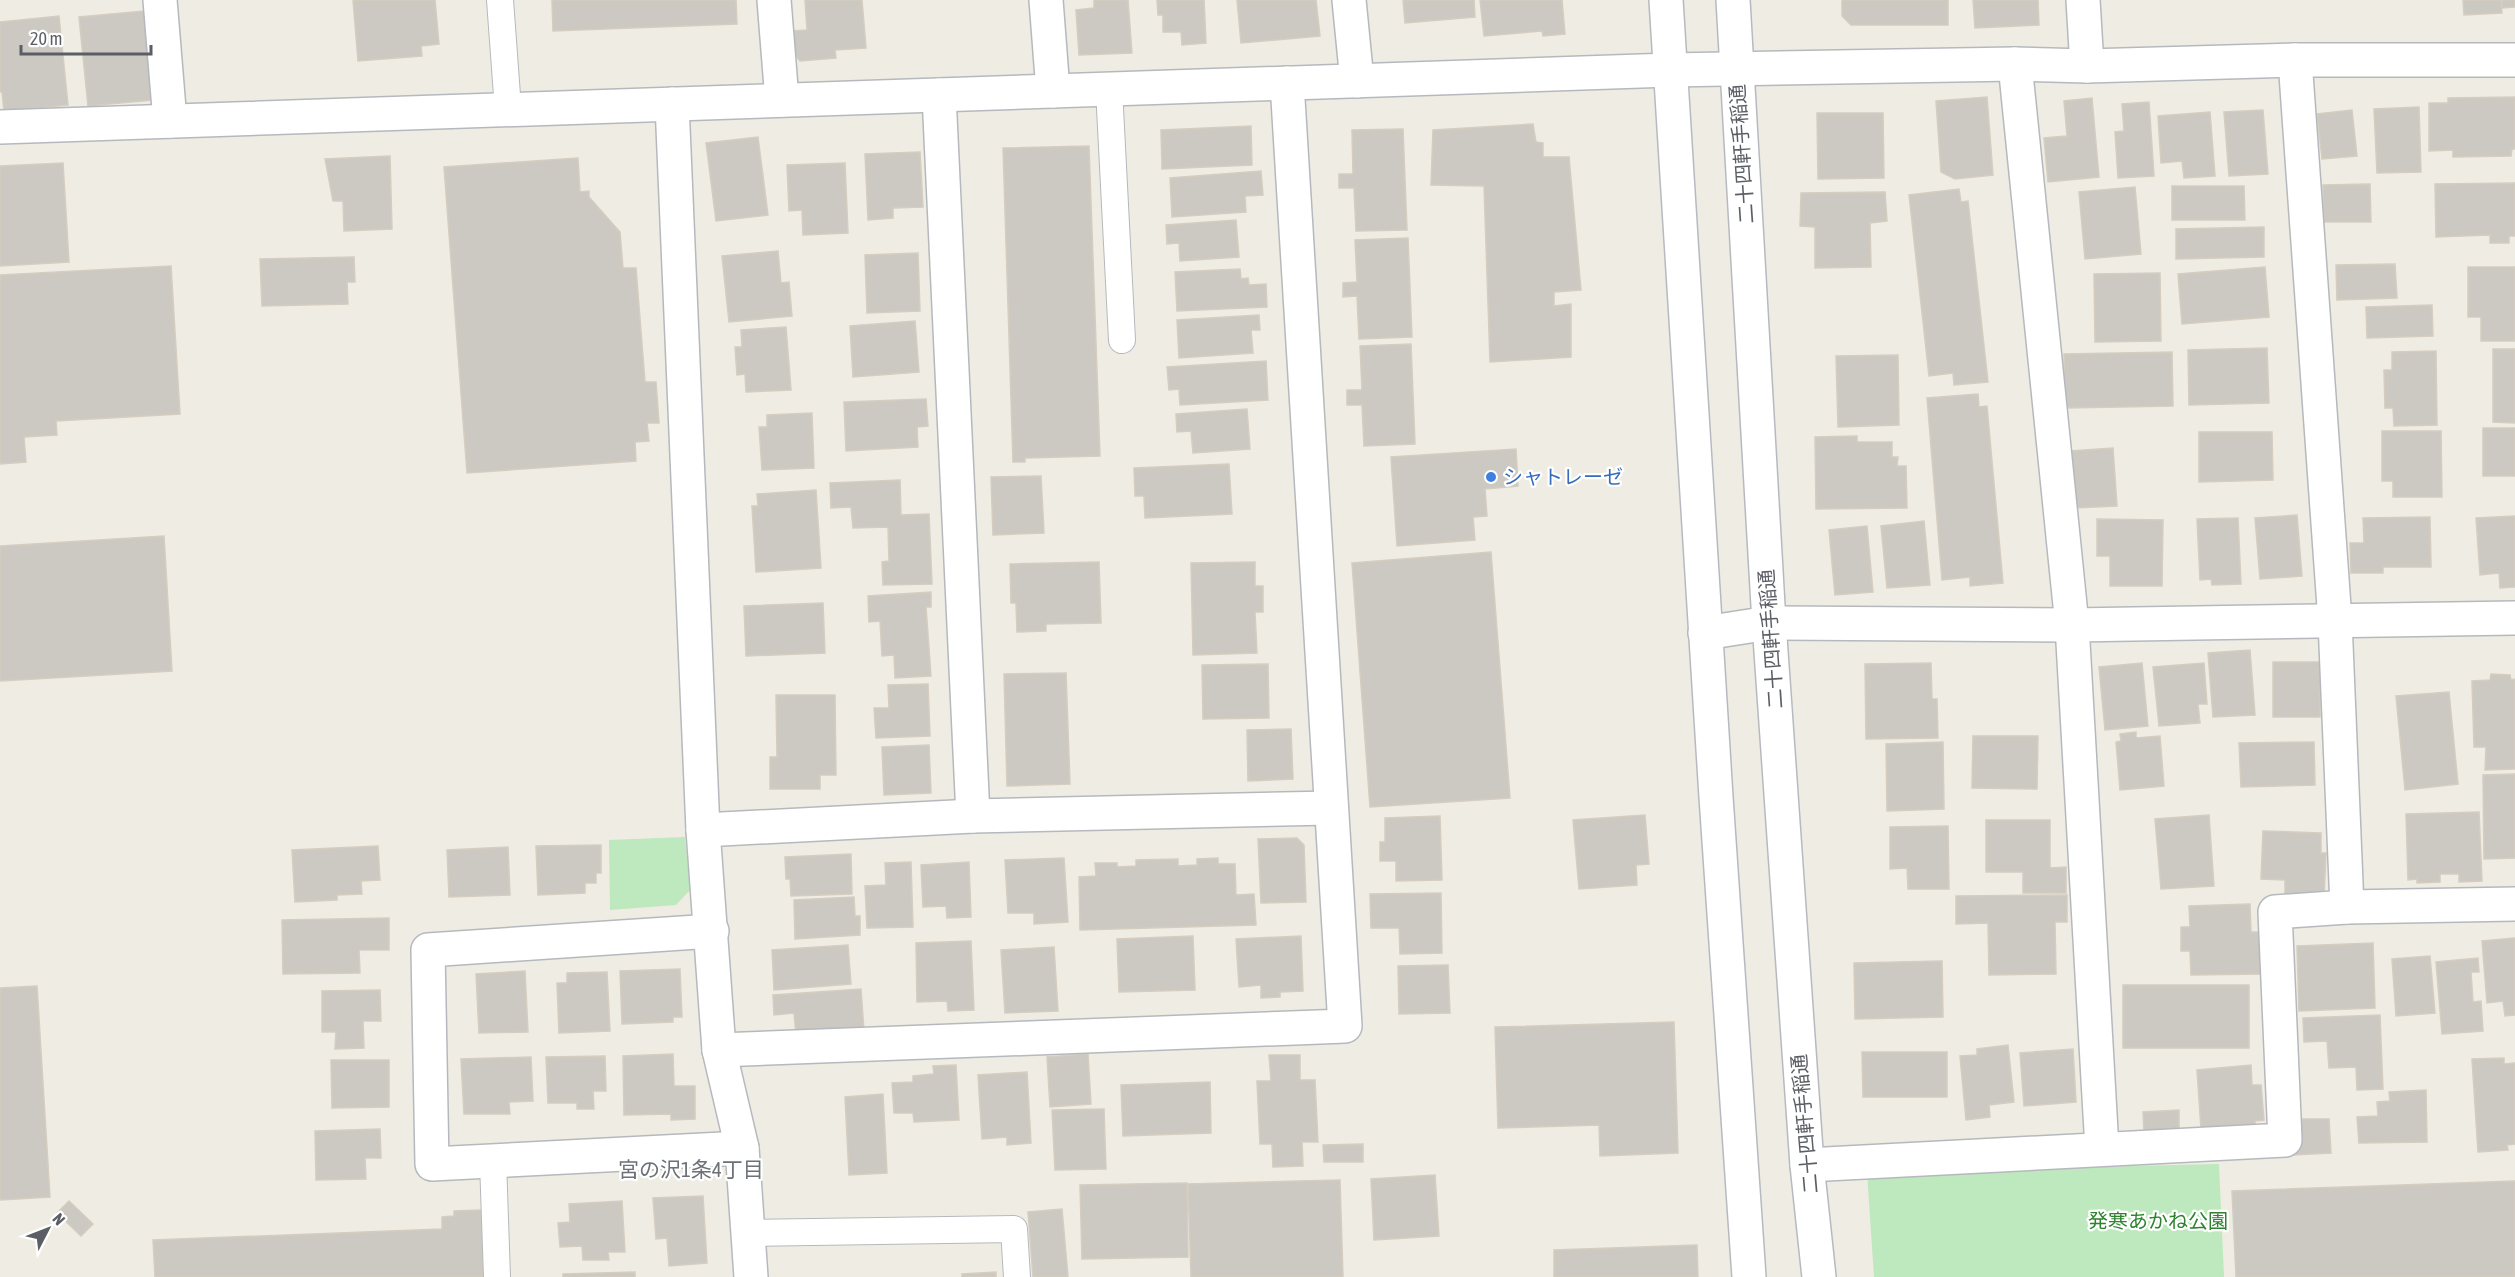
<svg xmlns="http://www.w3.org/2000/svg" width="2515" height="1277" font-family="'Asap Condensed','Noto Sans JP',sans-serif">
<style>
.green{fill:#bee8bd}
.building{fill:#ccc8c2;stroke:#d4cdc0;stroke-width:1.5}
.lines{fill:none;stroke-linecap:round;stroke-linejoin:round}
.lane-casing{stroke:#b5b9be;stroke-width:28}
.street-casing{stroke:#b5b9be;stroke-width:36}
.secondary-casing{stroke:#b6bac0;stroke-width:36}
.lane{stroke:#fff;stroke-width:26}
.street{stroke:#fff;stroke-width:33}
.secondary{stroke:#fff;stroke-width:33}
.shop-dot{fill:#3f7fe0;stroke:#fff;stroke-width:2}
.labels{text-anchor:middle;stroke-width:4.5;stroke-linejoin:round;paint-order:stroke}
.street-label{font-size:20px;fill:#5b5f65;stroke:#fff}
.shop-label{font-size:20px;fill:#366cbe;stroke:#fff;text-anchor:start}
.park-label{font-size:20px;fill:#2e8230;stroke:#fff}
.neighbourhood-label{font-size:21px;fill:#6c7177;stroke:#fff}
</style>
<rect width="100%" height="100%" fill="#efece3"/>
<g class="green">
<polygon points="685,837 690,890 676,905 610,910 609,840"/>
<polygon points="2219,1164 2224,1277 1874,1277 1867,1172"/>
</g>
<g class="building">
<polygon points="353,0 435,0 439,44 421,46 422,56 358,61"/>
<polygon points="552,0 736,0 737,24 553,31"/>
<polygon points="805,0 862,0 866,48 835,50 836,58 800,61 795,55 792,31 807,30"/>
<polygon points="1094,0 1128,0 1132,53 1079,55 1076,10 1094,8"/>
<polygon points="1157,0 1204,0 1206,43 1182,45 1181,32 1163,32 1163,15 1158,15"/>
<polygon points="1237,0 1316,0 1320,36 1241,43"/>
<polygon points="1403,0 1474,0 1475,17 1405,23"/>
<polygon points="1480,0 1562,0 1565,34 1543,36 1542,31 1484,36"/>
<polygon points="1842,0 1948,0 1948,25 1851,25 1842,16"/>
<polygon points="1973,0 2038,0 2039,25 1975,28"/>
<polygon points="2463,0 2501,0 2502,13 2464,15"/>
<polygon points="2502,0 2515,0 2515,7 2502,8"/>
<polygon points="144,11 153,100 88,106 79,17"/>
<polygon points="59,16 68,105 4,111 2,92 0,92 0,22"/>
<polygon points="1987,97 1993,175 1955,179 1941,172 1936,101"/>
<polygon points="2515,97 2515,149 2512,149 2511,156 2453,157 2453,150 2429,151 2429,103 2448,103 2448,98"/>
<polygon points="2092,98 2099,177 2048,182 2044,138 2067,136 2064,101"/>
<polygon points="2149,102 2154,176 2118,178 2115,132 2124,131 2122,104"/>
<polygon points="2419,107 2421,172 2377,173 2374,109"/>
<polygon points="2263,110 2268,174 2229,176 2224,112"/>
<polygon points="2352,110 2357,156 2322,159 2317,114"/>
<polygon points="2210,112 2215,176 2184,178 2182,161 2161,163 2158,116"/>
<polygon points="1817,113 1883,113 1884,178 1818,179"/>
<polygon points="1533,124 1536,142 1543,143 1543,157 1569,157 1581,290 1554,292 1554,306 1571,304 1571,357 1490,362 1484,186 1431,185 1433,130"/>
<polygon points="1251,126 1252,165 1162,169 1161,130"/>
<polygon points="1403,129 1407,230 1356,231 1354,188 1339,188 1339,174 1353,174 1352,130"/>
<polygon points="758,137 768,215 716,221 706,143"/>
<polygon points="1089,146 1100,456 1025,458 1025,462 1013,462 1003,148"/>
<polygon points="920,152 923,207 893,208 893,218 868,220 865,154"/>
<polygon points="390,156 392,229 344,231 343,201 333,201 325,159"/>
<polygon points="578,158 580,192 589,191 589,197 620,232 623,268 636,268 645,382 656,382 659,423 647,423 649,441 635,442 636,461 467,473 444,167"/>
<polygon points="63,163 69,262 0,266 0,166"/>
<polygon points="845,163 848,233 803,235 802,210 789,211 787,165"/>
<polygon points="1261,171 1263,195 1245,196 1246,212 1172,217 1170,178"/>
<polygon points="2515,183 2515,236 2509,236 2509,243 2490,243 2490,235 2436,237 2435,184"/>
<polygon points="2370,184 2371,222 2324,222 2323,185"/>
<polygon points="2172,186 2244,186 2245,220 2172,220"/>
<polygon points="2135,187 2141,254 2085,259 2079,192"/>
<polygon points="1959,189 1961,202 1968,201 1988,382 1954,385 1953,373 1929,376 1909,195"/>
<polygon points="1885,192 1887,221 1870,223 1871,267 1815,268 1815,227 1800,226 1801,193"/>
<polygon points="1236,220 1239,257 1180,261 1179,243 1167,244 1166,225"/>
<polygon points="2264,227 2264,257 2176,259 2176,229"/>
<polygon points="1408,238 1412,337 1359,339 1357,296 1343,297 1343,283 1357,282 1355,240"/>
<polygon points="778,251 781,283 789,282 792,316 729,322 722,256"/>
<polygon points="918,253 920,311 867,313 865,255"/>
<polygon points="354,257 355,282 347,282 348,304 262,306 260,259"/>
<polygon points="2395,264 2397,298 2337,300 2336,265"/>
<polygon points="171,266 180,414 56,421 57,435 24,437 26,462 0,464 0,275"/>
<polygon points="2265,267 2269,317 2182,324 2178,274"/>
<polygon points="2468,267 2515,267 2515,341 2481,341 2481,317 2468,317"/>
<polygon points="1240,269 1241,279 1248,278 1249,285 1266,284 1267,307 1177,311 1175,272"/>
<polygon points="2160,273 2161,341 2095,342 2094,274"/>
<polygon points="2432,305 2433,336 2367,338 2366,307"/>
<polygon points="1259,315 1260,330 1251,330 1253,353 1179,358 1177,320"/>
<polygon points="915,321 919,372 853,377 850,326"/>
<polygon points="786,327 791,390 746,392 745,374 737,375 735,347 742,347 741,330"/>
<polygon points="1411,344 1415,444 1364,446 1362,405 1347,405 1347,390 1362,390 1360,346"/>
<polygon points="2267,348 2269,403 2189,405 2188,350"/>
<polygon points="2493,349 2515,349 2515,423 2493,422"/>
<polygon points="2436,351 2437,425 2394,426 2393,408 2385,408 2384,370 2392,370 2392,352"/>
<polygon points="2172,352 2173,406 2065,408 2064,354"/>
<polygon points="1898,355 1899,425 1838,427 1836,356"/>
<polygon points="1266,361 1268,400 1180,405 1179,389 1169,390 1167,367"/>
<polygon points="1978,394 1979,407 1987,406 2003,583 1970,586 1970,577 1942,580 1927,398"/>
<polygon points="926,399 928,426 917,427 918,447 846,451 844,402"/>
<polygon points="1247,409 1250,449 1193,453 1191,431 1177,432 1176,414"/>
<polygon points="812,413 814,468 762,470 759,427 767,427 767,415"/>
<rect x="2483" y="428" width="32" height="48"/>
<polygon points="2382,431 2441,431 2442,497 2393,497 2393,481 2382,481"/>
<polygon points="2199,432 2272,432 2273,480 2199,482"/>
<polygon points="1857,436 1857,442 1892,442 1892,457 1898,457 1897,466 1906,466 1907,508 1816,509 1815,437"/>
<polygon points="2113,448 2117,506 2074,508 2070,451"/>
<polygon points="1516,449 1518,486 1485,489 1487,516 1473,517 1475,540 1397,546 1391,457"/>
<polygon points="1229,464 1232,514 1145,518 1144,496 1135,496 1134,468"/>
<polygon points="1041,476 1044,533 993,535 991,477"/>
<polygon points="900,480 901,515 929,514 932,584 883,585 882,562 889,561 888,527 853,528 851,507 831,508 830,483"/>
<polygon points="816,490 821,568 756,572 752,506 758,506 757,494"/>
<polygon points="2297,515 2302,576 2260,579 2255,518"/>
<polygon points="2515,516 2515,587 2500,588 2499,573 2480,575 2476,518"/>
<polygon points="2430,517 2431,567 2383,567 2383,573 2351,573 2350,543 2364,543 2363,518"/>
<polygon points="2238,518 2241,584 2212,585 2211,579 2200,580 2197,519"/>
<polygon points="2097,519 2163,520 2162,586 2110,586 2110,556 2097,556"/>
<polygon points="1924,521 1930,585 1887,588 1881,526"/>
<polygon points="1867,526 1873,592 1835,595 1829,530"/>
<polygon points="164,536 172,671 0,681 0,546"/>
<polygon points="1491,552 1510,798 1370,807 1352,563"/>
<polygon points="1099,562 1101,623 1046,624 1046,631 1017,632 1016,603 1011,603 1010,564"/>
<polygon points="1255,562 1255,586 1263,586 1263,612 1255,612 1257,653 1193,655 1191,563"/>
<polygon points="931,592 931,607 926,607 931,676 895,678 894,655 882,656 880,621 869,622 868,596"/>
<polygon points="823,603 825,653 746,656 744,606"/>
<polygon points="2250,650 2255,715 2213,717 2208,653"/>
<rect x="2273" y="662" width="47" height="55"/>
<polygon points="1931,663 1932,699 1937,699 1938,738 1866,739 1865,664"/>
<polygon points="2142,663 2148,726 2105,730 2099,667"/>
<polygon points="2204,663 2207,704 2198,704 2200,723 2159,726 2153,667"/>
<polygon points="1268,664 1269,718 1203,719 1202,665"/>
<polygon points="1066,673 1070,784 1007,786 1004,674"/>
<polygon points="2491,674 2510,675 2511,680 2515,679 2515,769 2485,770 2486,747 2474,747 2472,681 2490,680"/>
<polygon points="928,684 930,736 876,738 874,708 889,708 888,685"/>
<polygon points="2449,692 2458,784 2405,790 2396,696"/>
<polygon points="776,695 835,695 836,775 820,775 820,789 770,789 770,757 777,757"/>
<polygon points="1291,729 1293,779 1248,781 1247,730"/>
<polygon points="2136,732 2136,738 2160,736 2164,786 2120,790 2116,742 2121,741 2120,734"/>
<polygon points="1973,736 2038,736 2037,789 1972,788"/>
<polygon points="1943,742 1944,809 1887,811 1886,744"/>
<polygon points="2314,742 2315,785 2241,787 2239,743"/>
<polygon points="929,745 931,793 884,795 882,747"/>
<polygon points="2515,774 2515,858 2484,859 2483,775"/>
<polygon points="2479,812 2482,881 2459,882 2459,874 2440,874 2440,882 2417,883 2417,879 2408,880 2406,814"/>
<polygon points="1645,815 1649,864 1636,865 1637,885 1579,889 1573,820"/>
<polygon points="2209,815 2214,886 2161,889 2155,819"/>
<polygon points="1440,816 1442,880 1396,881 1396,861 1380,861 1380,842 1385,842 1385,818"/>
<polygon points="1986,820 2050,820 2050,868 2066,867 2066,893 2023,893 2023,872 1986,872"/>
<polygon points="1948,826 1949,889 1908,889 1907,868 1890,869 1890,827"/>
<polygon points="2263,831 2321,833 2321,853 2326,853 2324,896 2285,895 2285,880 2261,879"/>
<polygon points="1297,838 1304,845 1306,902 1261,903 1258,839"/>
<polygon points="601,845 601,873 596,873 596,883 585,883 585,893 538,895 536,846"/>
<polygon points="378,846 380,880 361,881 362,894 337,895 337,900 295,902 292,850"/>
<polygon points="508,847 510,895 449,897 447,850"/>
<polygon points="851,854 852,894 791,896 790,879 786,879 785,857"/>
<polygon points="1064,858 1068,922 1034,924 1034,913 1008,913 1005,860"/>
<polygon points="1218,858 1218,864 1235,864 1236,895 1254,894 1256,925 1080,930 1079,877 1096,876 1095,863 1117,863 1117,867 1136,866 1136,860 1178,859 1178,866 1197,865 1197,859"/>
<polygon points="911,862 913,927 867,928 865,886 886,885 885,863"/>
<polygon points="969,862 971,917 947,918 946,906 923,907 921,865"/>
<polygon points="1441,893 1442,953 1400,954 1399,928 1371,928 1370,894"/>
<polygon points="2067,895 2067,922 2055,922 2056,974 1989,975 1988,923 1956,924 1956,896"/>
<polygon points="854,897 855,916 860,916 860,935 795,939 794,900"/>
<polygon points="2250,904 2251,932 2261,932 2262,974 2191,975 2190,951 2181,951 2181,927 2190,927 2189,906"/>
<polygon points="389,918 389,950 359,950 360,973 283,974 282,920"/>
<polygon points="1193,936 1195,990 1119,992 1117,939"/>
<polygon points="1301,936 1303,991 1280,992 1280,997 1261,998 1261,985 1239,987 1236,939"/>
<polygon points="2515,938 2515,1015 2505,1016 2503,1001 2487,1003 2482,941"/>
<polygon points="971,941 974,1010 948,1011 947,1001 917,1002 916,943"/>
<polygon points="2373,943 2375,1008 2299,1011 2297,946"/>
<polygon points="848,945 851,984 774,990 772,950"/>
<polygon points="1054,947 1058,1011 1005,1013 1001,950"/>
<polygon points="2430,956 2435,1013 2396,1016 2392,959"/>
<polygon points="2478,958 2479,972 2471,972 2473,1002 2481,1001 2483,1031 2442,1034 2436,962"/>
<polygon points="1942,961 1943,1017 1855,1019 1854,963"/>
<polygon points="1448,965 1450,1013 1399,1014 1398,966"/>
<polygon points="680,969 682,1017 673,1017 673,1022 622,1024 620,971"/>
<polygon points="525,971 528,1032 479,1033 476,974"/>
<polygon points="607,972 610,1031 559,1033 557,983 567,983 567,973"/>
<rect x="2123" y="985" width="126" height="63"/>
<polygon points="37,986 50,1197 0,1200 0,988"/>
<polygon points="861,989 864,1031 796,1035 794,1013 774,1015 773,995"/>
<polygon points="380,990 381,1021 363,1021 364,1048 335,1049 336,1032 322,1032 322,991"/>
<polygon points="2380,1015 2383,1089 2357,1090 2356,1067 2329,1068 2327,1041 2304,1042 2303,1018"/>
<polygon points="1674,1022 1678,1153 1600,1156 1599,1125 1498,1128 1495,1027"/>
<polygon points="2008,1045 2014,1102 1989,1105 1990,1117 1966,1120 1960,1056 1977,1055 1977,1049"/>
<polygon points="2073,1049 2076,1102 2024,1106 2020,1053"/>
<polygon points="1862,1052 1947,1052 1947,1097 1863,1097"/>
<polygon points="673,1054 674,1086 695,1086 695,1119 671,1120 671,1114 624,1115 623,1056"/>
<polygon points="1088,1054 1091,1104 1050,1107 1047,1057"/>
<polygon points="1269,1055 1300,1055 1300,1080 1315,1080 1318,1142 1302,1142 1303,1166 1273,1167 1272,1144 1260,1144 1257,1081 1271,1081"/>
<polygon points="605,1056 606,1091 593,1091 594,1109 577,1109 577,1103 548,1103 546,1057"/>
<polygon points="531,1057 533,1101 509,1102 510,1114 464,1114 461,1059"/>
<polygon points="2504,1058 2504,1064 2515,1063 2515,1144 2507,1145 2508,1150 2478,1152 2472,1059"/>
<polygon points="331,1060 389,1060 389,1107 332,1108"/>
<polygon points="956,1065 959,1120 914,1122 913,1113 894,1113 892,1083 913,1082 913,1076 934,1074 933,1066"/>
<polygon points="2251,1065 2252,1085 2261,1085 2264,1120 2255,1121 2255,1125 2201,1129 2197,1070"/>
<polygon points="1027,1072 1031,1143 1007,1145 1007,1137 982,1139 978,1075"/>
<polygon points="1210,1082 1211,1133 1123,1136 1121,1085"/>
<polygon points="2426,1090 2427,1142 2359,1143 2357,1117 2378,1116 2377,1102 2390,1101 2389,1092"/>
<polygon points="883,1094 887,1173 849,1175 845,1097"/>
<polygon points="1104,1109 1106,1169 1055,1170 1052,1110"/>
<polygon points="2179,1110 2179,1130 2144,1131 2143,1112"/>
<polygon points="2292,1119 2329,1119 2331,1153 2293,1155"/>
<polygon points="380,1129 381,1158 365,1158 366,1179 316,1180 315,1131"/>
<polygon points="1363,1144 1363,1162 1324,1162 1323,1145"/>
<polygon points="1435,1175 1439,1236 1374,1240 1371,1179"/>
<polygon points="1340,1180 1343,1277 1191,1277 1188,1184"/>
<polygon points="2515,1181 2515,1277 2236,1277 2232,1191"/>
<polygon points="1187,1183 1188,1257 1082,1259 1080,1185"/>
<polygon points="703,1196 707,1263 669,1266 667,1238 656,1239 653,1198"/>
<polygon points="69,1201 93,1224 81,1236 57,1213"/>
<polygon points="622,1201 625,1252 608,1252 609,1260 583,1260 582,1246 560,1247 558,1223 570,1222 569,1204"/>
<polygon points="1062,1209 1068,1277 1033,1277 1028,1212"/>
<polygon points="481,1210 484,1277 155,1277 153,1240 442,1229 442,1217 454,1216 454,1211"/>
<polygon points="1697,1245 1698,1277 1554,1277 1554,1250"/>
<polygon points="635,1272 635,1277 563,1277 563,1274"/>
<polygon points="996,1272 996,1277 962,1277 962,1274"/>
</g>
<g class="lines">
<defs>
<g id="lane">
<polyline points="500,0 508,109"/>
<polyline points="1109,89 1122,340"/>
<polyline points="493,1161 497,1277"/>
<polyline points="748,1233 1014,1229 1017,1277"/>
</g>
<g id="street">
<polyline points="160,0 170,121"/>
<polyline points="774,0 782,100"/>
<polyline points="1046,0 1053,91"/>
<polyline points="1349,0 1357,81"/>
<polyline points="2083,0 2087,66"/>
<polyline points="2295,60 2335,621 2347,907"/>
<polyline points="2015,64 2072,625 2102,1149"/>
<polyline points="939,95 973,816"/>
<polyline points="672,104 703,830 719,1050 742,1148 751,1277"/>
<polyline points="0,127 1670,70 2015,64 2087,66 2295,60 2515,60"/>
<polyline points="1705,633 1769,623 2072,625 2515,618"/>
<polyline points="703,830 973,816 1331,808"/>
<polyline points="712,931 428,950 432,1164 742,1148"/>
<polyline points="719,1050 1345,1026 1287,83"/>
<polyline points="1807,1165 2285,1140 2275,912 2347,907 2515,904"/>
</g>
<g id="secondary">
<polyline points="1666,0 1716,797 1749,1277"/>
<polyline points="1733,0 1769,623 1807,1165 1819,1277"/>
</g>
</defs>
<use href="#lane" class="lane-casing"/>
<use href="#street" class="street-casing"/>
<use href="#secondary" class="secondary-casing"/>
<use href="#lane" class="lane"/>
<use href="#street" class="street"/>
<use href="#secondary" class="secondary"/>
</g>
<circle class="shop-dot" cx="1491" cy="477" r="6"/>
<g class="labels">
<g class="street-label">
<text transform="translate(1742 154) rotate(-94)" y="7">二十四軒手稲通</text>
<text transform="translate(1771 639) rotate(-94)" y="7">二十四軒手稲通</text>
<text transform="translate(1805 1124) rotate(-95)" y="7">二十四軒手稲通</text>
</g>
<g class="shop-label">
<text x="1503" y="484">シャトレーゼ</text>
</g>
<g class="park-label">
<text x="2158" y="1228">発寒あかね公園</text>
</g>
<g class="neighbourhood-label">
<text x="691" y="1177">宮の沢1条4丁目</text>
</g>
</g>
<g transform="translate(48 1229) rotate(48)" stroke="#ffffff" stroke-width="4.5" paint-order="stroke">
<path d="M0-4.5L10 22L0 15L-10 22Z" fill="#5b5f65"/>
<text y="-9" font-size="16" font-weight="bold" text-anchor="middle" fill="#5b5f65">N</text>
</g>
<path d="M21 45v9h130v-9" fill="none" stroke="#5b5f65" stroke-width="3"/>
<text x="30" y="45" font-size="18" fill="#5b5f65" stroke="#ffffff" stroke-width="4.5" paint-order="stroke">20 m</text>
</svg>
